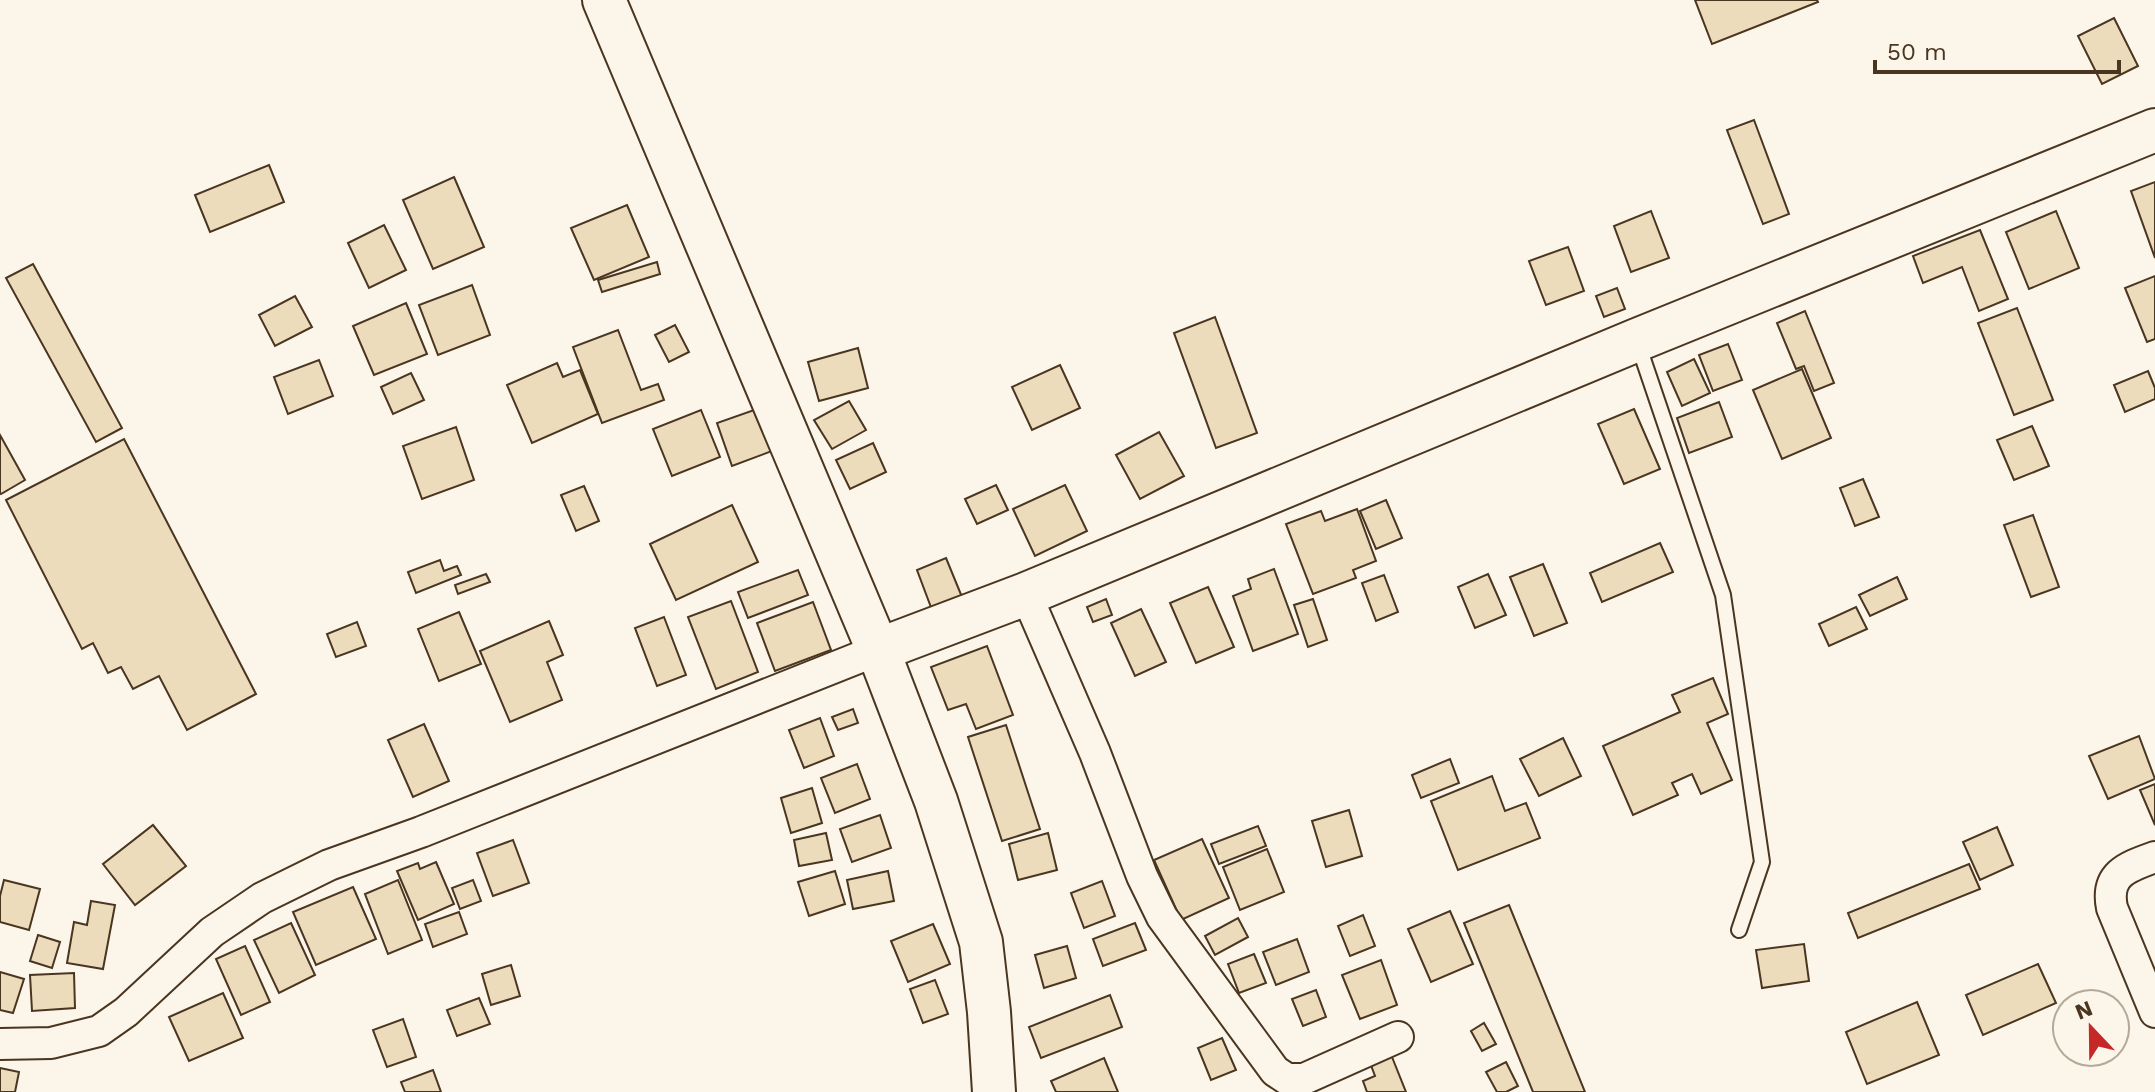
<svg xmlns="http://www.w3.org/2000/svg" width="2155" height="1092" font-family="'Work Sans',sans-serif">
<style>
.building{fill:#ecdcbc;stroke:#4a3520;stroke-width:2}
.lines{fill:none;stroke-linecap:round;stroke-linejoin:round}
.lane-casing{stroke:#4a3520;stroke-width:18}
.street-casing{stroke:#4a3520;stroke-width:34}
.secondary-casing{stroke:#4a3520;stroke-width:46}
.lane{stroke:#fbf6e9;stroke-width:14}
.street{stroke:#fbf6e9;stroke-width:30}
.secondary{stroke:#fbf6e9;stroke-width:42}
</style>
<rect width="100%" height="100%" fill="#fbf6e9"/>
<g class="building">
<polygon points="1695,0 1817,0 1818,2 1712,44"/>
<polygon points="2114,18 2138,66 2102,84 2078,36"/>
<polygon points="1754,120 1789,214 1763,224 1727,130"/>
<polygon points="269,165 284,202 210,232 195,195"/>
<polygon points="454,177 484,247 433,269 403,200"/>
<polygon points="2155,182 2155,258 2131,191"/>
<polygon points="627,205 649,257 594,280 571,228"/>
<polygon points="1651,211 1669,258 1631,272 1614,226"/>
<polygon points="2056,211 2079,268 2029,289 2006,232"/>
<polygon points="384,225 406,270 369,288 348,243"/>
<polygon points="1980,230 2008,299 1979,311 1962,267 1923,283 1913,256"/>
<polygon points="1568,247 1584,291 1546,305 1529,261"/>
<polygon points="657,262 660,274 602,292 598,280"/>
<polygon points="33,264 122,428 96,442 6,278"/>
<polygon points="2155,276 2155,339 2147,342 2125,288"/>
<polygon points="472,285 490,335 438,355 419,305"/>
<polygon points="1617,288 1625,309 1604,317 1596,296"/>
<polygon points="295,296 312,327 275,346 259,315"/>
<polygon points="406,303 427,354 374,375 353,326"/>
<polygon points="2017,308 2053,400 2014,415 1978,323"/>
<polygon points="1805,311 1834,383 1814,391 1804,366 1796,369 1777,323"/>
<polygon points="1215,317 1257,433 1216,448 1174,333"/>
<polygon points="675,325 689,352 669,362 655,335"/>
<polygon points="618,330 641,390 658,384 664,400 602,423 573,347"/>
<polygon points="1728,344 1742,380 1713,391 1699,355"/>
<polygon points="858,348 868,388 819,401 808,362"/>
<polygon points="1694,359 1710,393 1682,406 1667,372"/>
<polygon points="319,360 333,396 288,414 274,377"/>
<polygon points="557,363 563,377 580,370 598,414 532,443 507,385"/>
<polygon points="1060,365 1080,408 1032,430 1012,387"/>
<polygon points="1802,369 1831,438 1782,459 1753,390"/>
<polygon points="2148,371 2155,388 2155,399 2125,412 2114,385"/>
<polygon points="411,373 424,400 393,414 381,387"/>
<polygon points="849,401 866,430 832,449 814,420"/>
<polygon points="1719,402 1732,437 1689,453 1677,418"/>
<polygon points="757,409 772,451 732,466 717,423"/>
<polygon points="1634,409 1660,469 1624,484 1598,424"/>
<polygon points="701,410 720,457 672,476 653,429"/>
<polygon points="2032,426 2049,466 2014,480 1997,440"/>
<polygon points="456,427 474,480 422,499 403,446"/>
<polygon points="1159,432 1184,476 1140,499 1116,455"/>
<polygon points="0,435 25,480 1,494 0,493"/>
<polygon points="124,439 256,694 187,730 159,676 133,689 121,667 108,673 93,643 82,649 6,500"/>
<polygon points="873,443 886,472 850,489 836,460"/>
<polygon points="1863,479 1879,517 1855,526 1840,488"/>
<polygon points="996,485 1008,510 977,524 965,499"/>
<polygon points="1065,485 1087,531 1035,556 1013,509"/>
<polygon points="584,486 599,521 576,531 561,495"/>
<polygon points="1386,500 1402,538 1376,549 1360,511"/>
<polygon points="732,505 758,562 676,600 650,544"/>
<polygon points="1357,509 1376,561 1353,570 1356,578 1313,594 1286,524 1321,511 1325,521"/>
<polygon points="2033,515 2059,587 2031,597 2004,525"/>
<polygon points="1660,543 1673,572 1602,602 1590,573"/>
<polygon points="946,558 962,597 932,610 917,570"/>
<polygon points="440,560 444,571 457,566 461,575 416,593 408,572"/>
<polygon points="1543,564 1567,623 1534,636 1510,577"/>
<polygon points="1274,569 1298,634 1253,651 1233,596 1251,589 1248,579"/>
<polygon points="798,570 808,595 748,618 738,592"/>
<polygon points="486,574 490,582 458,594 455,585"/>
<polygon points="1488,574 1506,615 1475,628 1458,587"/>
<polygon points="1384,575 1398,612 1376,621 1362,583"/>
<polygon points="1897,577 1907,599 1870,616 1859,595"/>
<polygon points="1208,587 1234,647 1196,663 1170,603"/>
<polygon points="1106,599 1112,615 1093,622 1087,607"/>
<polygon points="1313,599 1327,640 1308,647 1294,605"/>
<polygon points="731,601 758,672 716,689 688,617"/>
<polygon points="813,602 831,650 775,671 757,623"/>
<polygon points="1856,607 1867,629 1829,646 1819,624"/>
<polygon points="1141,609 1166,662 1135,676 1111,623"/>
<polygon points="459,612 481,664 439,681 418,629"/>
<polygon points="664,617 686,675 657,686 635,628"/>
<polygon points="549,621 563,655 547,662 562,700 510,722 480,651"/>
<polygon points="357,622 366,646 336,657 327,634"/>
<polygon points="987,646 1013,715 976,729 966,704 948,710 931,667"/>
<polygon points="1713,678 1728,714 1707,723 1732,780 1701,794 1692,774 1672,783 1678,795 1633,815 1603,746 1680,712 1672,695"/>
<polygon points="853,709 858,723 838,730 832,717"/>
<polygon points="820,718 834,756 804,768 789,730"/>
<polygon points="424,724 449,781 413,797 388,740"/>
<polygon points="1006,725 1040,829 1002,841 968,737"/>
<polygon points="2139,736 2155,779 2108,799 2089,756"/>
<polygon points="1563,738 1581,776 1539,796 1520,759"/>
<polygon points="1450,759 1459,783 1421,798 1412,775"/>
<polygon points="857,764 870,799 835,813 821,778"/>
<polygon points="1492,776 1505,811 1526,803 1540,838 1458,870 1431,801"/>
<polygon points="2155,784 2155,825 2140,790"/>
<polygon points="812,788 822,823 791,833 781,798"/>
<polygon points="1349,810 1362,856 1326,867 1312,821"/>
<polygon points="880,815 891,848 852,862 840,829"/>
<polygon points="153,825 186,866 135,905 103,864"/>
<polygon points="1258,826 1266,846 1219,864 1211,844"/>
<polygon points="1997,827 2013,865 1980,880 1963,842"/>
<polygon points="826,833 832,860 799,866 794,840"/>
<polygon points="1048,833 1057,870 1018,880 1009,844"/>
<polygon points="1202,839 1229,898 1181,920 1154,860"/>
<polygon points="513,840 529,883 493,896 477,853"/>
<polygon points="1267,849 1284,892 1240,910 1223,867"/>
<polygon points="436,862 454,904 418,920 397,871 418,863 420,869"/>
<polygon points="1969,864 1980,889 1858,938 1848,913"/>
<polygon points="835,871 845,904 809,916 798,882"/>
<polygon points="888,871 894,901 853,909 847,880"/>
<polygon points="4,880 40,889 29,930 0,922 0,896"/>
<polygon points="398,880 422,940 388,954 365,894"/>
<polygon points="473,880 481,901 460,909 452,888"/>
<polygon points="1102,881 1115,916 1084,928 1071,893"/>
<polygon points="353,887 376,939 316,965 293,912"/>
<polygon points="91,901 115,905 103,969 67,963 74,922 87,925"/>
<polygon points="1509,905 1585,1092 1533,1092 1464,923"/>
<polygon points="1450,911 1473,964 1431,982 1408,929"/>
<polygon points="459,912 467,934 433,947 425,924"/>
<polygon points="1363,915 1375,946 1350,956 1338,926"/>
<polygon points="1238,918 1248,937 1215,955 1205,936"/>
<polygon points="291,923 315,975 279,993 254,940"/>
<polygon points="1135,923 1146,950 1103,966 1093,939"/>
<polygon points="933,924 950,964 908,982 891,941"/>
<polygon points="38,935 60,942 52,968 30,961"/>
<polygon points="1297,939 1309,972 1276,985 1263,952"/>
<polygon points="1804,944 1809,981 1762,988 1756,950"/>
<polygon points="245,946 270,1002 241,1015 216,959"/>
<polygon points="1067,946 1076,978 1044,988 1035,955"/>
<polygon points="1254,954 1266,983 1239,993 1228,964"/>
<polygon points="1381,960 1397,1005 1360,1019 1342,975"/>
<polygon points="2038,964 2056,1003 1983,1035 1966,995"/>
<polygon points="511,965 520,996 491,1005 482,974"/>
<polygon points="0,972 24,979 13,1013 0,1010"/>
<polygon points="74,973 75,1008 32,1011 30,975"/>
<polygon points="935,980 948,1014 923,1023 910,989"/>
<polygon points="1316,990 1326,1017 1303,1026 1292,999"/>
<polygon points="223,993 243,1038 189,1061 169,1017"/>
<polygon points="1110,995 1122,1027 1041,1058 1029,1027"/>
<polygon points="479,998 490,1024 457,1036 447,1010"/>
<polygon points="1917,1002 1939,1055 1867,1084 1846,1032"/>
<polygon points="403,1019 416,1057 387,1067 373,1030"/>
<polygon points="1484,1023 1496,1044 1482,1051 1471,1031"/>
<polygon points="1222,1038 1236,1070 1211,1080 1198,1048"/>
<polygon points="1390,1052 1406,1092 1367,1092 1363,1081 1375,1076 1369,1060"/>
<polygon points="1104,1058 1118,1092 1056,1092 1051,1081"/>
<polygon points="1506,1062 1518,1086 1506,1092 1497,1092 1486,1072"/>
<polygon points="0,1068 19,1072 15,1092 0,1092"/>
<polygon points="433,1070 441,1092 405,1092 401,1082"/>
</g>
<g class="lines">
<defs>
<polyline id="lane" points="1638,344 1723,595 1762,862 1739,930"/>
<g id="street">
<polyline points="1026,594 1095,753 1142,876 1162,917 1275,1071 1287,1079 1304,1079 1398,1037"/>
<path d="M2155,857C2127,867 2105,874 2112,908L2155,1012"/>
<polyline points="0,1044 51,1043 99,1031 126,1012 212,932 262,898 329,865 421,832 878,650"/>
</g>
<g id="secondary">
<polyline points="604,0 878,650 936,801 981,942 989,1012 994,1092"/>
<polyline points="878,650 1026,594 1637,340 2155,130"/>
</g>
</defs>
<use href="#lane" class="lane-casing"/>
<use href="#street" class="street-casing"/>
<use href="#secondary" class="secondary-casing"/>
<use href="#lane" class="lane"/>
<use href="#street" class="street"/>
<use href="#secondary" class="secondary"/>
</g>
<g transform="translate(2091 1028) rotate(338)"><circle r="38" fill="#fbf6e9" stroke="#b4a999" stroke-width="2"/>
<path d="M0-6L14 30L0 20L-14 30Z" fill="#c62828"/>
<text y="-12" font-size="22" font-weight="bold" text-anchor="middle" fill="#4a3520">N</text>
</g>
<path d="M1875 60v12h244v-12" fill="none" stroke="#4a3520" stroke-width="4"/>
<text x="1887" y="60" font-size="24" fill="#4a3520" stroke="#fbf6e9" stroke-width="6" paint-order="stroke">50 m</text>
</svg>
